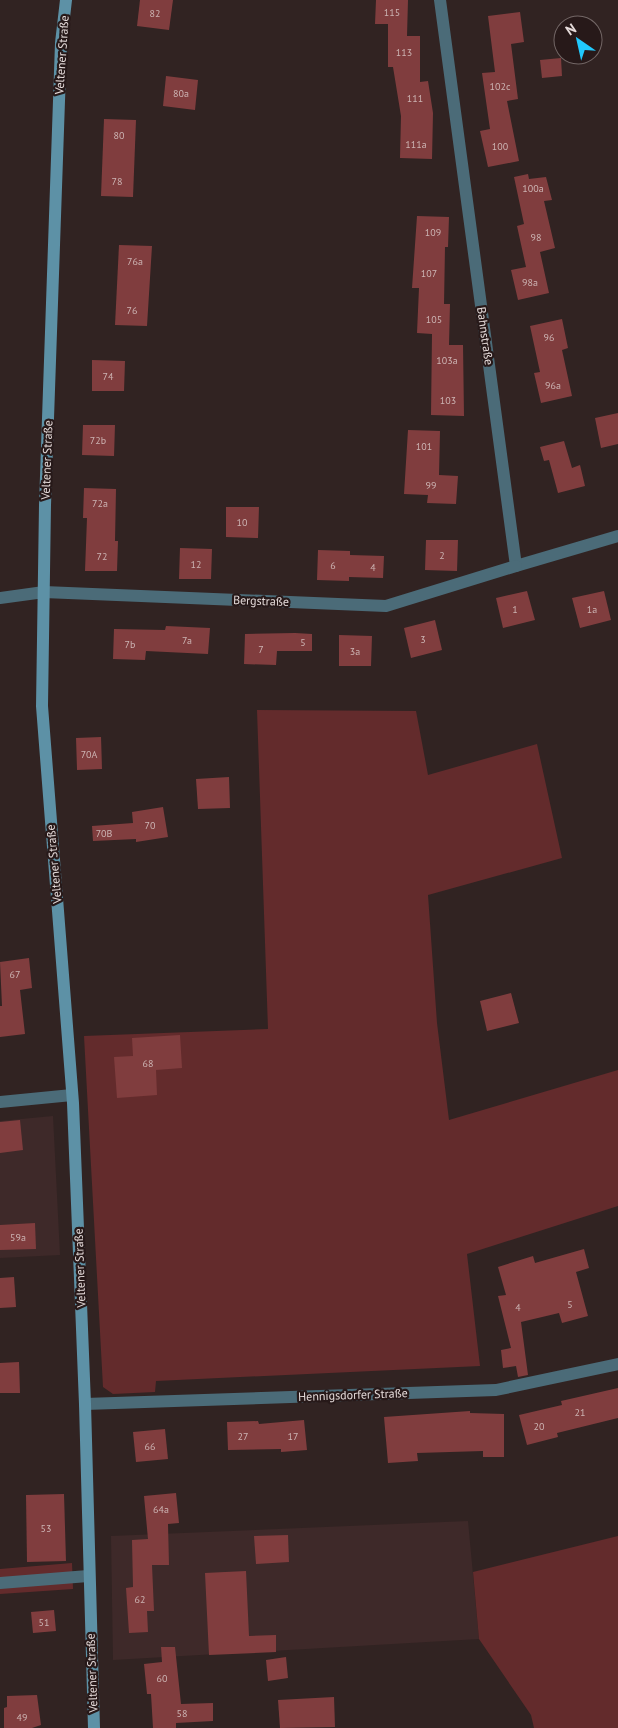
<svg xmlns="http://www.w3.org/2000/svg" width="618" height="1728" font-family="'PT Sans',sans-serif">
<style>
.built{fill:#3e2929}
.green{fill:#632b2c}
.building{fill:#803d3e}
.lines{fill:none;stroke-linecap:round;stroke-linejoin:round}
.street{stroke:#4b6b78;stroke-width:12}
.secondary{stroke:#5d91a6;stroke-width:12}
.labels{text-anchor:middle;stroke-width:4.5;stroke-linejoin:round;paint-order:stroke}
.number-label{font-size:10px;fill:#ccb4b3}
.street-label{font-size:12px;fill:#e5dbda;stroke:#271919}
</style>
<rect width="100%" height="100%" fill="#312322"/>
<g class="built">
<polygon points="53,1116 60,1255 0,1258 0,1121"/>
<polygon points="468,1521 479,1639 113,1660 111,1536"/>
</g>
<g class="green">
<polygon points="257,710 416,711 428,775 537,744 562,858 428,895 437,1023 449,1120 618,1070 618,1206 467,1254 480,1366 156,1381 155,1392 113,1394 103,1387 84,1036 268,1029"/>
<polygon points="618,1536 618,1728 534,1728 531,1715 479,1639 473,1572"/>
<polygon points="72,1563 73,1589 0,1594 0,1569"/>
</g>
<g class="building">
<polygon points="140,0 173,0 169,30 137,26"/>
<polygon points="376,0 408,0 407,36 420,36 420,82 428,81 433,113 432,159 400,158 401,116 393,67 388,67 388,24 375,24"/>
<polygon points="520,12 524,42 511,44 518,99 507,101 519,161 488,167 480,131 490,129 482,73 495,72 488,16"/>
<polygon points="561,58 562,76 542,78 540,60"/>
<polygon points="166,76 198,80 195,110 163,106"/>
<polygon points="104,119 136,120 133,197 101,196"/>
<polygon points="528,174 529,179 546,177 552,200 544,201 555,248 540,252 549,293 518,300 511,270 526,267 517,226 524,224 514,177"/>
<polygon points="417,216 449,217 448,247 445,247 444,304 450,304 449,345 463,345 464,416 431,415 432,334 417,333 419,288 412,288"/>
<polygon points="119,245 152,246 147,326 115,325"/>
<polygon points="562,319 568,348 562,350 572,396 541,403 534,373 540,372 530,326"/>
<polygon points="92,360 125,361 124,391 92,391"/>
<polygon points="618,413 618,444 601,448 595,418"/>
<polygon points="83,425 115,425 114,456 82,455"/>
<polygon points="408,430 440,431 439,475 458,476 456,504 427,503 428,495 404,494"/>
<polygon points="564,441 572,468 580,465 585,486 558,493 549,460 544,461 540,447"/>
<polygon points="84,488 116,489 115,541 118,541 117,571 85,571 87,518 83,518"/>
<polygon points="226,507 259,507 258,538 226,537"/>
<polygon points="426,540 458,540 457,571 425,570"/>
<polygon points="180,548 212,549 211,579 179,579"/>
<polygon points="318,550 350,551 350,555 384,556 383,578 349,577 349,581 317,580"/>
<polygon points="527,591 535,620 503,628 496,598"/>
<polygon points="604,591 611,620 580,628 572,598"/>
<polygon points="435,620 442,650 411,658 404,628"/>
<polygon points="166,626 210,628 208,654 146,651 145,660 113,659 114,629 165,630"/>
<polygon points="295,633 312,634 312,651 277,651 276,665 244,664 245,634"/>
<polygon points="339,635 372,636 371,666 339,666"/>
<polygon points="101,737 102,769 77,770 76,738"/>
<polygon points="229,777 230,808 198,809 196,779"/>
<polygon points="163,807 168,837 136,842 136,839 93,841 92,826 133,823 132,812"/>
<polygon points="29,958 32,988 20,990 25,1034 0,1037 0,1006 2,1006 0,962"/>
<polygon points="511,993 519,1023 487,1031 480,1001"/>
<polygon points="180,1035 182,1068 156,1070 157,1095 117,1098 114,1057 133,1056 132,1038"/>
<polygon points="20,1120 23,1150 0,1153 0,1122"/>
<polygon points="35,1223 36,1249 0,1250 0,1225"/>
<polygon points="584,1249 589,1268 576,1272 588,1316 562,1323 559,1313 521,1322 528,1375 518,1377 516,1366 503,1368 501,1350 511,1348 498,1296 506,1295 498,1267 533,1256 535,1263"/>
<polygon points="14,1277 16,1307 0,1308 0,1278"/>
<polygon points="19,1362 20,1393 0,1393 0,1363"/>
<polygon points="618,1388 618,1418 557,1433 558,1437 527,1445 519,1415 562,1405 561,1401"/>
<polygon points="470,1411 470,1413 504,1414 504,1457 483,1457 483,1451 417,1453 418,1461 388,1463 384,1417"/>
<polygon points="304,1420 307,1450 281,1452 281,1449 228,1450 227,1422 258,1421 259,1424"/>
<polygon points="165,1429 168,1459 136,1462 133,1432"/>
<polygon points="176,1493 179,1523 168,1524 169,1565 152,1565 154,1611 147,1611 148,1632 129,1633 126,1588 133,1587 132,1540 148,1539 144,1496"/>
<polygon points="64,1494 66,1561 27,1562 26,1495"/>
<polygon points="288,1535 289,1562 256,1564 254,1536"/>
<polygon points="246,1571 249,1636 276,1635 276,1652 209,1655 205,1573"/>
<polygon points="54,1610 56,1631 33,1633 31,1612"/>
<polygon points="161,1647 175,1647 181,1704 213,1703 213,1721 176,1723 176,1728 153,1728 151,1694 147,1694 144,1664 162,1662"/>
<polygon points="286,1657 288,1678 268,1681 266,1660"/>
<polygon points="37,1695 41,1725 32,1728 4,1728 4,1708 7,1707 7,1696"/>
<polygon points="334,1697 335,1727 280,1728 278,1700"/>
</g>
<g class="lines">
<g class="street">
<polyline points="440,0 516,566 618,536"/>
<polyline points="0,598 44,592 386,606 516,566"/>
<polyline points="0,1102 72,1095"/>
<polyline points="85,1404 496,1390 618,1364"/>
<polyline points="0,1583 88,1576"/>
</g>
<polyline class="secondary" points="66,0 61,43 45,505 42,706 73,1103 85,1404 94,1728"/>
</g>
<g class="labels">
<g class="number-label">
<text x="392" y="16">115</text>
<text x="155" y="17">82</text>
<text x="404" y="56">113</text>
<text x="500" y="90">102c</text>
<text x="181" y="97">80a</text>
<text x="415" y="102">111</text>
<text x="119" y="139">80</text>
<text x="416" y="148">111a</text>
<text x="500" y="150">100</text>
<text x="117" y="185">78</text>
<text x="533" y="192">100a</text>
<text x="433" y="236">109</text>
<text x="536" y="241">98</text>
<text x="135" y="265">76a</text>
<text x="429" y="277">107</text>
<text x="530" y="286">98a</text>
<text x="132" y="314">76</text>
<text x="434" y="323">105</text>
<text x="549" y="341">96</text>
<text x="447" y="364">103a</text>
<text x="108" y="380">74</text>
<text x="553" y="389">96a</text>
<text x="448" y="404">103</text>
<text x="98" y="444">72b</text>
<text x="424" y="450">101</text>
<text x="431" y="489">99</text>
<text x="100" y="507">72a</text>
<text x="242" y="526">10</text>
<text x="442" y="559">2</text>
<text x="102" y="560">72</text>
<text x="196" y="568">12</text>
<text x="333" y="569">6</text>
<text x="373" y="571">4</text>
<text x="515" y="613">1</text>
<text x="592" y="613">1a</text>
<text x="423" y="643">3</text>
<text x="187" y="644">7a</text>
<text x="303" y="646">5</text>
<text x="130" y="648">7b</text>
<text x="261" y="653">7</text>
<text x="355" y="655">3a</text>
<text x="89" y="758">70A</text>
<text x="150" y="829">70</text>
<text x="104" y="837">70B</text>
<text x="15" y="978">67</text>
<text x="148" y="1067">68</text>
<text x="18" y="1241">59a</text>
<text x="570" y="1308">5</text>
<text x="518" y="1311">4</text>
<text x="580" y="1416">21</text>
<text x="539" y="1430">20</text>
<text x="243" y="1440">27</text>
<text x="293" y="1440">17</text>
<text x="150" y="1450">66</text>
<text x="161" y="1513">64a</text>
<text x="46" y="1532">53</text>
<text x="140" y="1603">62</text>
<text x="44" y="1626">51</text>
<text x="162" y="1682">60</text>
<text x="182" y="1717">58</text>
<text x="22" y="1721">49</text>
</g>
<g class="street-label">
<text transform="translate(62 55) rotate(-86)" y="4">Veltener Straße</text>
<text transform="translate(485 336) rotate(82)" y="4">Bahnstraße</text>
<text transform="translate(47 460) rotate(-88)" y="4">Veltener Straße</text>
<text transform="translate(261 601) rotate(2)" y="4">Bergstraße</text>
<text transform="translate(54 864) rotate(-95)" y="4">Veltener Straße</text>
<text transform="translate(80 1268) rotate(-92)" y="4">Veltener Straße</text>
<text transform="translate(353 1395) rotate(-2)" y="4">Hennigsdorfer Straße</text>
<text transform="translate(92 1673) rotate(-92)" y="4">Veltener Straße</text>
</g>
</g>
<g transform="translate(578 40) rotate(326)"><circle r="24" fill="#271919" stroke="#736766"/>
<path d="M0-4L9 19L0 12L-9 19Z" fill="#21c9fd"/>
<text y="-8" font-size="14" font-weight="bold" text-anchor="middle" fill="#e5dbda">N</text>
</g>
</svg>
